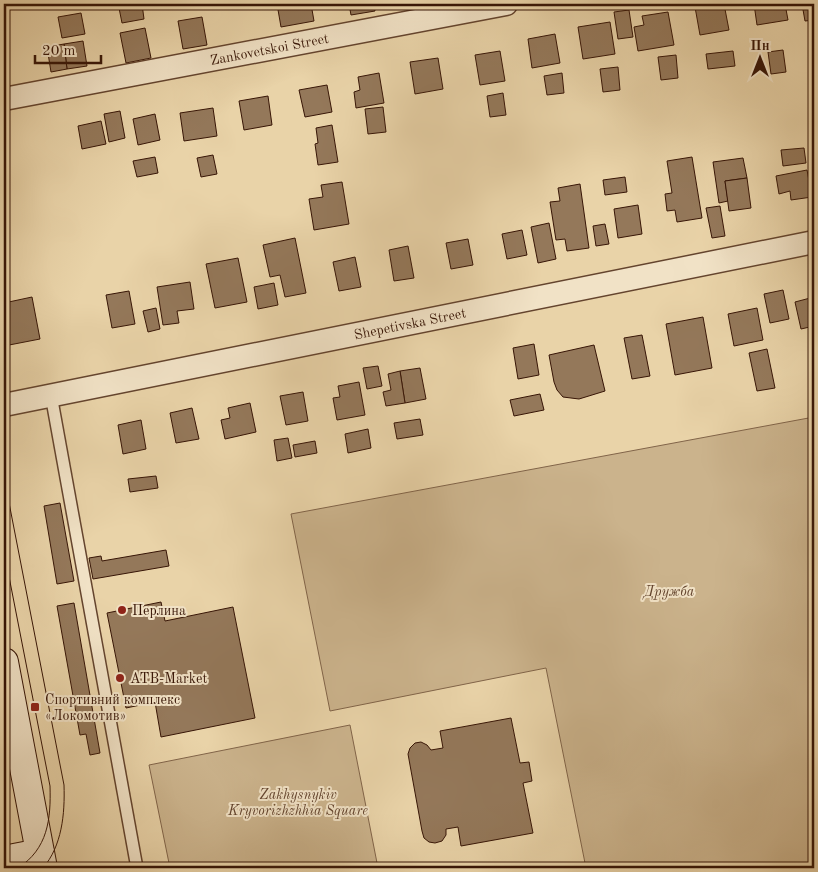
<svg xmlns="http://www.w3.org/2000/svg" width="818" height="872" font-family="'Old Standard TT',serif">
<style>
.green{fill:#cbb38c;stroke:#816449}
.building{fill:#94785a;stroke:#371506}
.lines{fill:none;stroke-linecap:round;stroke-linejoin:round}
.service-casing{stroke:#64442e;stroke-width:14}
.minor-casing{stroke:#64442e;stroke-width:25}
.secondary-casing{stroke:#371506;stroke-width:30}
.service{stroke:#f1e2c6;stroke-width:11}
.minor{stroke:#f1e2c6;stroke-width:22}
.secondary{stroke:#f1e2c6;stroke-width:28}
.tram{stroke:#371506;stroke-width:1}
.poi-dot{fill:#8f2418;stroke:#f1e2c6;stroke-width:2}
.labels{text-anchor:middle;stroke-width:4;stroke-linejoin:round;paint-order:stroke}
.street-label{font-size:14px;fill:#371506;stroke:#f1e2c6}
.park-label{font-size:14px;font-style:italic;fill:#63442e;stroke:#f1e2c6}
.poi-label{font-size:14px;fill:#371506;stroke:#f1e2c6;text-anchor:start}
</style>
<rect width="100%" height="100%" fill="#e9d3a8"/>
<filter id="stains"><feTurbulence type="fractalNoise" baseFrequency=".004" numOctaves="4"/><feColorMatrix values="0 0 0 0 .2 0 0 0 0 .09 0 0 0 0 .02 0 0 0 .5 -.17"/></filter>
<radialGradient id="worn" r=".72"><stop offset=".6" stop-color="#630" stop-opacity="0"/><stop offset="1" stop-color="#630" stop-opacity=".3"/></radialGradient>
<g class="green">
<polygon points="814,417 814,868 586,868 546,668 330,711 291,514"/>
<polygon points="350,725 378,868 170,868 149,765"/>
</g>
<g class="building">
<polygon points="142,4 144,19 122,23 119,8"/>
<polygon points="277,4 311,4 314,21 281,27"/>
<polygon points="349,4 374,4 375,11 351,15"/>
<polygon points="715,4 724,4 729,30 700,35 695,7"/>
<polygon points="754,4 785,4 788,20 757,25"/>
<polygon points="802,4 814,4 814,20 805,21"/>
<polygon points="629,10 633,37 618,39 614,12"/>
<polygon points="668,12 674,45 638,51 634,27 644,25 642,16"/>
<polygon points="81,13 85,34 62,38 58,17"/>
<polygon points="202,17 207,45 183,49 178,21"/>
<polygon points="610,22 615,54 583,59 578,27"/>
<polygon points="145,28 151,58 126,63 120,33"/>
<polygon points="555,34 560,63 532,68 528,39"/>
<polygon points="83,41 87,66 67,69 64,44"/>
<polygon points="64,44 67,69 51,72 47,47"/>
<polygon points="783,50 786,72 771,74 768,52"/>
<polygon points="500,51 505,81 480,85 475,55"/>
<polygon points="733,51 735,66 708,69 706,54"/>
<polygon points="676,55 678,78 661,80 658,57"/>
<polygon points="438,58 443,89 415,94 410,62"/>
<polygon points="618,67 620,90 603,92 600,69"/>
<polygon points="379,73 384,103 356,108 354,92 360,90 358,77"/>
<polygon points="562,73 564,93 547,95 544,76"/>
<polygon points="327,85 332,112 305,117 299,90"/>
<polygon points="503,93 506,115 490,117 487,96"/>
<polygon points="268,96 272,125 244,130 239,101"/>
<polygon points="383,107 386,132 368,134 365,109"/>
<polygon points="213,108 217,136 184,141 180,113"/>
<polygon points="120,111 125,138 109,142 104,114"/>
<polygon points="155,114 160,140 138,145 133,119"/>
<polygon points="101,121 106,144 82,149 78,126"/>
<polygon points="332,125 338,162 318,165 315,144 318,143 316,128"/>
<polygon points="804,148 806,163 783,166 781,150"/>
<polygon points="213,155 217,174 201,177 197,158"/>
<polygon points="155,157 158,173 137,177 133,161"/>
<polygon points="692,157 702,218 677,222 675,210 667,211 665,194 672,193 667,161"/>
<polygon points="743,158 747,178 725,181 728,201 719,203 713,162"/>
<polygon points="807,170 812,197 791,200 790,191 779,194 776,176"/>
<polygon points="625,177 627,192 605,195 603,180"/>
<polygon points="747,178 751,208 729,211 725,181"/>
<polygon points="342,182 349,224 314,230 309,199 323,197 321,185"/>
<polygon points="580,184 589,248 567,251 565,239 556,240 550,202 560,201 558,188"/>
<polygon points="638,205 642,234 618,238 614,209"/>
<polygon points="720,206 725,236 712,238 706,208"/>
<polygon points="549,223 556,259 538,263 531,227"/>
<polygon points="605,224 609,244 596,246 593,226"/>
<polygon points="522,230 527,255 507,259 502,234"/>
<polygon points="295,238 306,293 285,297 280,275 270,277 263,245"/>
<polygon points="468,239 473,265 451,269 446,243"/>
<polygon points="408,246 414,278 394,281 389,250"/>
<polygon points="355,257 361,287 339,291 333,262"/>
<polygon points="238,258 247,302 215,308 206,264"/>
<polygon points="190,282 194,309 177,311 179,323 163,325 157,287"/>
<polygon points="274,283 278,305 258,309 254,287"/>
<polygon points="783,290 789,319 770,323 764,294"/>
<polygon points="129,291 135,324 112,328 106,295"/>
<polygon points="32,297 40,339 4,346 4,303"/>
<polygon points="814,297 814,326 801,329 795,302"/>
<polygon points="156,308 160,329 148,332 143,311"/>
<polygon points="757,308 763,340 734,346 728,314"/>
<polygon points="703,317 712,368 675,375 666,324"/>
<polygon points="642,335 650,376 632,379 624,338"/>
<polygon points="534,344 539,375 518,379 513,348"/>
<polygon points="594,345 605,391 579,399 563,397 557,390 554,382 549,355"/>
<polygon points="767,349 775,388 757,391 749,353"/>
<polygon points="378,366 382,386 367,389 363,368"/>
<polygon points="420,368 426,399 405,403 400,371"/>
<polygon points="400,371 405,403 386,406 383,392 391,390 388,374"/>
<polygon points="359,382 365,415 337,420 333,398 340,397 338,386"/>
<polygon points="303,392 308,421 286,425 280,396"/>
<polygon points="540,394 544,410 514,416 510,400"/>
<polygon points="250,403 256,432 225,439 221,420 230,418 228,408"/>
<polygon points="192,408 199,439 176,443 170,413"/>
<polygon points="420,419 423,435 397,439 394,423"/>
<polygon points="141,420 146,449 123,454 118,425"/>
<polygon points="368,429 371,448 348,453 345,434"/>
<polygon points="288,438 292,458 277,461 274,440"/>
<polygon points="315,441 317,453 295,457 293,445"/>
<polygon points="156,476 158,488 130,492 128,479"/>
<polygon points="60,503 74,581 57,584 44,506"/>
<polygon points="166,550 169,566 93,579 89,558 101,556 102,561"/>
<polygon points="161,602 165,621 233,607 255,718 161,737 155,702 126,708 107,613"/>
<polygon points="74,603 100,753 90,755 86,734 80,735 57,606"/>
<polygon points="511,718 520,763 529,762 532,781 523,783 533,833 461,846 458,827 446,829 446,835 442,841 435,843 429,842 424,838 422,831 408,754 410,748 415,743 421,742 427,745 431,750 443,748 440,731"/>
</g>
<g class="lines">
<defs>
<polyline id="service" points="51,395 137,868"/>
<g id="minor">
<path id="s1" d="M4,99L506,4"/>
<path id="s2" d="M4,405L814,242"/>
</g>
<g id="secondary">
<polyline points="4,662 43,868"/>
<polyline points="4,860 40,853"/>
</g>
</defs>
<use href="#service" class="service-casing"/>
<use href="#minor" class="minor-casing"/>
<use href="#secondary" class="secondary-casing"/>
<use href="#service" class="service"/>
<use href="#minor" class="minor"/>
<use href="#secondary" class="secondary"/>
<g class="tram">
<path d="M4,477L64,785C65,814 62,846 43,868"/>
<path d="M4,551L50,786C51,819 48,849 18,868"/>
</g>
</g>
<g class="poi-dot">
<circle cx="122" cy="610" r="5"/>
<circle cx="120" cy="678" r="5"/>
<rect x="30" y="702" width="10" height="10" rx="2.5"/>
</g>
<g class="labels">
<g class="street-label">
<text dy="5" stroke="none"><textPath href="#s1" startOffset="270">Zankovetskoi Street</textPath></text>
<text dy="5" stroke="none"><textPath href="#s2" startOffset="414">Shepetivska Street</textPath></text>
</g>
<g class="park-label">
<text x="669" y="596">Дружба</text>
<text x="298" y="799">Zakhysnykiv<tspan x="298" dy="16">Kryvorizhzhhia Square</tspan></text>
</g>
<g class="poi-label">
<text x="132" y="615">Перлина</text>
<text x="130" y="683">ATB-Market</text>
<text x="45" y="704">Спортивний комплекс<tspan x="45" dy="16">«Локомотив»</tspan></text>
</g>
</g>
<rect width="818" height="872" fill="none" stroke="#e9d3a8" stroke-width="20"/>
<rect x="5" y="5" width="808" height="862" fill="none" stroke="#371506" stroke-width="2.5"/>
<rect x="10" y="10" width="798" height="852" fill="none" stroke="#371506"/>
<g transform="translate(760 58)" stroke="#f1e2c6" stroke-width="4" paint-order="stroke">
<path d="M0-4L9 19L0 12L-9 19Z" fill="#371506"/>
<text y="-8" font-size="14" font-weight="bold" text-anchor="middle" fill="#371506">Пн</text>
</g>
<path d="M35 55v8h66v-8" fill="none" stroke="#371506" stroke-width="2.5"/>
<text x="42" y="55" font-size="15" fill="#371506" stroke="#f1e2c6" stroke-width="4" paint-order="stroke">20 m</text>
<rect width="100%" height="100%" filter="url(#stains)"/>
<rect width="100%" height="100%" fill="url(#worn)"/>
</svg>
